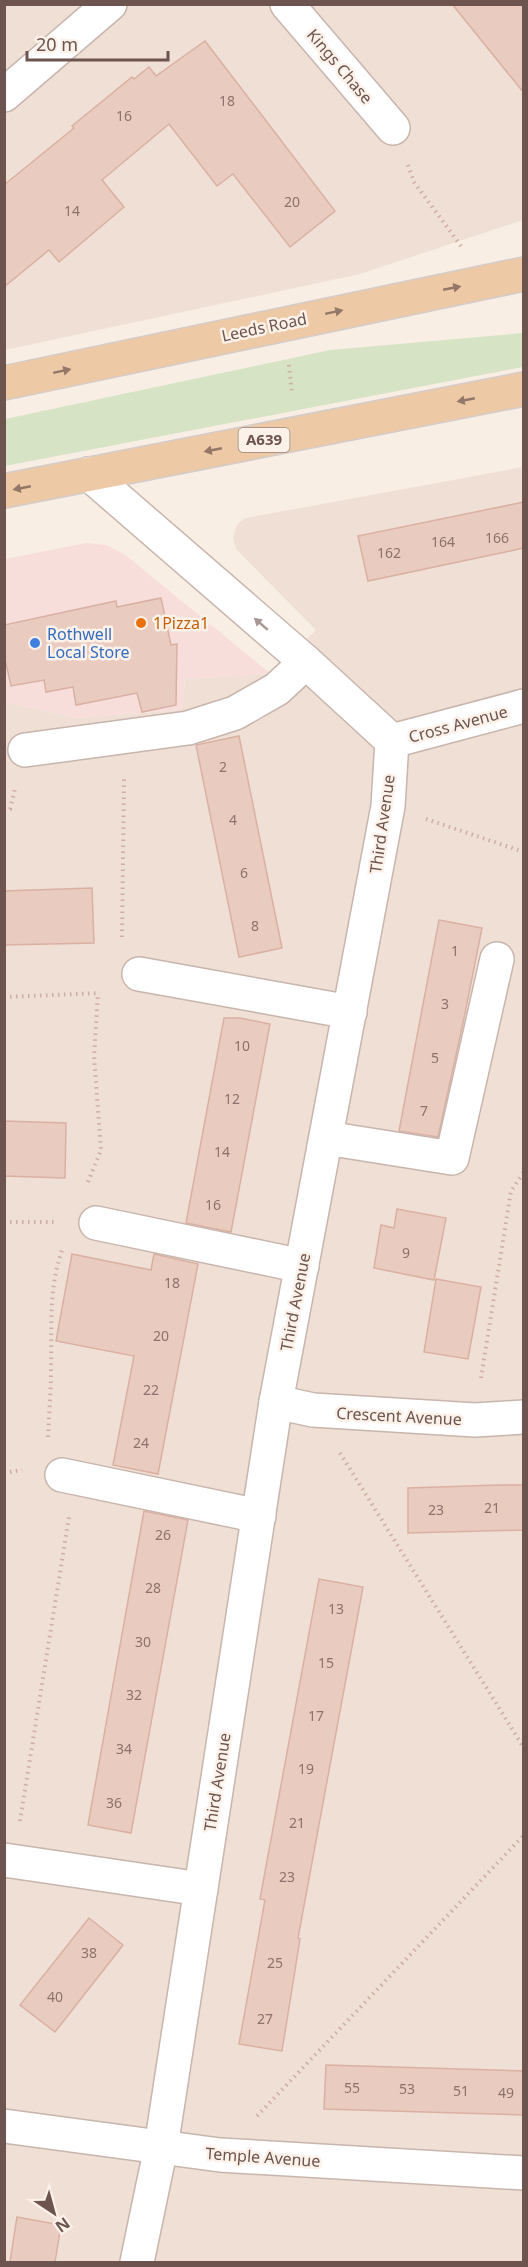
<svg xmlns="http://www.w3.org/2000/svg" width="528" height="2267" font-family="'Noto Sans',sans-serif">
<style>
.residential{fill:#efdfd4}
.commercial{fill:#f7deda}
.green{fill:#d6e4c5}
.building{fill:#eacbc0;stroke:#dab0a3;stroke-width:1.5}
.lines{fill:none;stroke-linecap:round;stroke-linejoin:round}
.minor-casing{stroke:#c8b5ad;stroke-width:36}
.major-casing{stroke:#d3ccca;stroke-width:36}
.path{stroke:#ceaea4;stroke-width:4;stroke-dasharray:1.5 4.5;stroke-linecap:butt}
.minor{stroke:#fff;stroke-width:33}
.major{stroke:#eec9a5;stroke-width:33}
.oneway{fill:#947768}
.oneway2{fill:#a79895}
.food-dot{fill:#e8710a;stroke:#fcf2ea;stroke-width:2}
.shop-dot{fill:#3f7fe0;stroke:#fcf2ea;stroke-width:2}
.labels{text-anchor:middle;stroke-width:5;stroke-linejoin:round;paint-order:stroke}
.number-label{font-size:14px;fill:#8c726a}
.shield{fill:#fcf2ea;stroke:#98837d;stroke-width:1.5}
.shield-label{font-size:15px;font-weight:bold;fill:#6d544e}
.street-label{font-size:16px;fill:#6d544e;stroke:#fcf2ea}
.food-label{font-size:16px;fill:#c56008;stroke:#fcf2ea;text-anchor:start}
.shop-label{font-size:16px;fill:#366cbe;stroke:#fcf2ea;text-anchor:start}
</style>
<rect width="100%" height="100%" fill="#f9eee4"/>
<g class="residential">
<polygon points="5,5 523,5 523,220 360,274 5,350"/>
<polygon points="523,467 523,2262 5,2262 5,702 75,718 182,710 185,679 271,674 316,630 236,549 233,537 237,525 241,521 246,518"/>
</g>
<polygon class="commercial" points="86,543 106,545 124,554 271,674 185,679 182,710 75,718 5,702 5,559"/>
<polygon class="green" points="523,333 523,367 5,466 5,419 330,350"/>
<g class="building">
<polygon points="452,4 524,4 524,93"/>
<polygon points="205,41 335,211 290,247 233,174 217,186 169,124 102,180 124,207 59,262 49,250 4,287 4,185 74,128 72,126 132,77 134,79 149,67 156,76"/>
<polygon points="524,502 524,548 368,581 358,536"/>
<polygon points="161,598 171,645 177,644 176,705 142,712 137,693 76,705 73,687 46,692 44,680 11,686 4,655 4,625 116,601 117,607"/>
<polygon points="239,736 282,948 239,957 196,745"/>
<polygon points="92,888 94,943 4,945 4,891"/>
<polygon points="439,920 482,928 463,1023 438,1137 399,1131"/>
<polygon points="224,1018 240,1018 270,1024 231,1232 186,1223"/>
<polygon points="4,1121 66,1123 65,1178 4,1176"/>
<polygon points="397,1209 446,1218 434,1280 374,1268 381,1225 394,1228"/>
<polygon points="72,1254 151,1270 154,1254 198,1264 158,1474 113,1465 134,1356 56,1341"/>
<polygon points="436,1279 481,1287 468,1359 424,1352"/>
<polygon points="499,1485 524,1485 524,1530 408,1533 408,1488"/>
<polygon points="144,1511 188,1520 131,1833 88,1825"/>
<polygon points="319,1579 363,1587 298,1938 300,1939 282,2051 239,2044 265,1900 260,1899"/>
<polygon points="89,1918 123,1945 55,2032 20,2005"/>
<polygon points="326,2065 524,2071 524,2115 324,2109"/>
<polygon points="17,2217 61,2225 55,2262 10,2262"/>
</g>
<g class="lines">
<defs>
<g id="minor">
<polyline points="287,4 393,128"/>
<polyline points="4,95 110,4"/>
<polyline points="89,474 306,662 392,741 388,806 276,1402 161,2147 137,2262"/>
<polyline points="392,741 524,706"/>
<polyline points="25,750 188,728 235,713 277,689 306,662"/>
<polyline points="139,974 350,1012"/>
<polyline points="326,1138 452,1158 497,959"/>
<polyline points="96,1223 302,1266"/>
<polyline points="276,1402 313,1410 475,1420 524,1417"/>
<polyline points="62,1475 259,1516"/>
<polyline points="4,1860 201,1889"/>
<polyline points="4,2126 220,2155 524,2173"/>
</g>
<g id="major">
<polyline points="4,383 524,274"/>
<polyline points="4,491 524,389"/>
</g>
</defs>
<use href="#minor" class="minor-casing"/>
<use href="#major" class="major-casing"/>
<g class="path">
<polyline points="408,165 414,182 461,246"/>
<polyline points="289,365 292,394"/>
<polyline points="4,810 10,809 15,789"/>
<polyline points="426,819 524,852"/>
<polyline points="122,937 124,779"/>
<polyline points="4,997 100,993"/>
<polyline points="88,1182 101,1150 94,1056 98,993"/>
<polyline points="4,1222 55,1222"/>
<polyline points="481,1378 511,1191 524,1172"/>
<path d="M48,1437C49,1414 51,1391 51,1368C52,1327 48,1287 63,1248"/>
<polyline points="340,1453 524,1748"/>
<polyline points="4,1473 22,1470"/>
<polyline points="20,1821 69,1517"/>
<polyline points="257,2116 524,1835"/>
</g>
<use href="#minor" class="minor"/>
<use href="#major" class="major"/>
</g>
<defs><path id="oneway-solid" d="M-6-.8H1V-3.2L6.5 0L1 3.2V.8H-6Z" transform="scale(1.5)"/></defs>
<g class="oneway">
<use href="#oneway-solid" transform="translate(452 288) rotate(-11)"/>
<use href="#oneway-solid" transform="translate(334 312) rotate(-12)"/>
<use href="#oneway-solid" transform="translate(62 371) rotate(-12)"/>
<use href="#oneway-solid" transform="translate(466 400) rotate(169)"/>
<use href="#oneway-solid" transform="translate(213 450) rotate(169)"/>
<use href="#oneway-solid" transform="translate(22 488) rotate(169)"/>
</g>
<use class="oneway2" href="#oneway-solid" transform="translate(261 624) rotate(-139)"/>
<circle class="food-dot" cx="141" cy="623" r="6"/>
<circle class="shop-dot" cx="35" cy="643" r="6"/>
<g class="labels">
<g class="number-label">
<text x="227" y="106">18</text>
<text x="124" y="121">16</text>
<text x="292" y="207">20</text>
<text x="72" y="216">14</text>
<text x="497" y="543">166</text>
<text x="443" y="547">164</text>
<text x="389" y="558">162</text>
<text x="223" y="772">2</text>
<text x="233" y="825">4</text>
<text x="244" y="878">6</text>
<text x="255" y="931">8</text>
<text x="455" y="956">1</text>
<text x="445" y="1009">3</text>
<text x="242" y="1051">10</text>
<text x="435" y="1063">5</text>
<text x="232" y="1104">12</text>
<text x="424" y="1116">7</text>
<text x="222" y="1157">14</text>
<text x="213" y="1210">16</text>
<text x="406" y="1258">9</text>
<text x="172" y="1288">18</text>
<text x="161" y="1341">20</text>
<text x="151" y="1395">22</text>
<text x="141" y="1448">24</text>
<text x="492" y="1513">21</text>
<text x="436" y="1515">23</text>
<text x="163" y="1540">26</text>
<text x="153" y="1593">28</text>
<text x="336" y="1614">13</text>
<text x="143" y="1647">30</text>
<text x="326" y="1668">15</text>
<text x="134" y="1700">32</text>
<text x="316" y="1721">17</text>
<text x="124" y="1754">34</text>
<text x="306" y="1774">19</text>
<text x="114" y="1808">36</text>
<text x="297" y="1828">21</text>
<text x="287" y="1882">23</text>
<text x="89" y="1958">38</text>
<text x="275" y="1968">25</text>
<text x="55" y="2002">40</text>
<text x="265" y="2024">27</text>
<text x="352" y="2093">55</text>
<text x="407" y="2094">53</text>
<text x="461" y="2096">51</text>
<text x="506" y="2098">49</text>
</g>
<rect class="shield" x="238.5" y="428" width="51" height="24" rx="4.5"/>
<g class="shield-label">
<text x="264" y="445">A639</text>
</g>
<g class="street-label">
<text transform="translate(340 66) rotate(50)" y="6">Kings Chase</text>
<text transform="translate(264 327) rotate(-12)" y="6">Leeds Road</text>
<text transform="translate(458 724) rotate(-15)" y="6">Cross Avenue</text>
<text transform="translate(382 824) rotate(-82)" y="6">Third Avenue</text>
<text transform="translate(295 1302) rotate(-79)" y="6">Third Avenue</text>
<text transform="translate(399 1416) rotate(3)" y="6">Crescent Avenue</text>
<text transform="translate(217 1782) rotate(-81)" y="6">Third Avenue</text>
<text transform="translate(263 2157) rotate(4)" y="6">Temple Avenue</text>
</g>
<g class="food-label">
<text x="153" y="629">1Pizza1</text>
</g>
<g class="shop-label">
<text x="47" y="640">Rothwell<tspan x="47" dy="18">Local Store</tspan></text>
</g>
</g>
<rect width="528" height="2267" fill="none" stroke="#6d544e" stroke-width="12"/>
<g transform="translate(54 2213) rotate(144)" stroke="#fcf2ea" stroke-width="4.5" paint-order="stroke">
<path d="M0-4.5L10 22L0 15L-10 22Z" fill="#6d544e"/>
<text y="-9" font-size="16" font-weight="bold" text-anchor="middle" fill="#6d544e">N</text>
</g>
<path d="M27 51v9h141v-9" fill="none" stroke="#6d544e" stroke-width="3"/>
<text x="36" y="51" font-size="18" fill="#6d544e" stroke="#fcf2ea" stroke-width="4.5" paint-order="stroke">20 m</text>
</svg>
